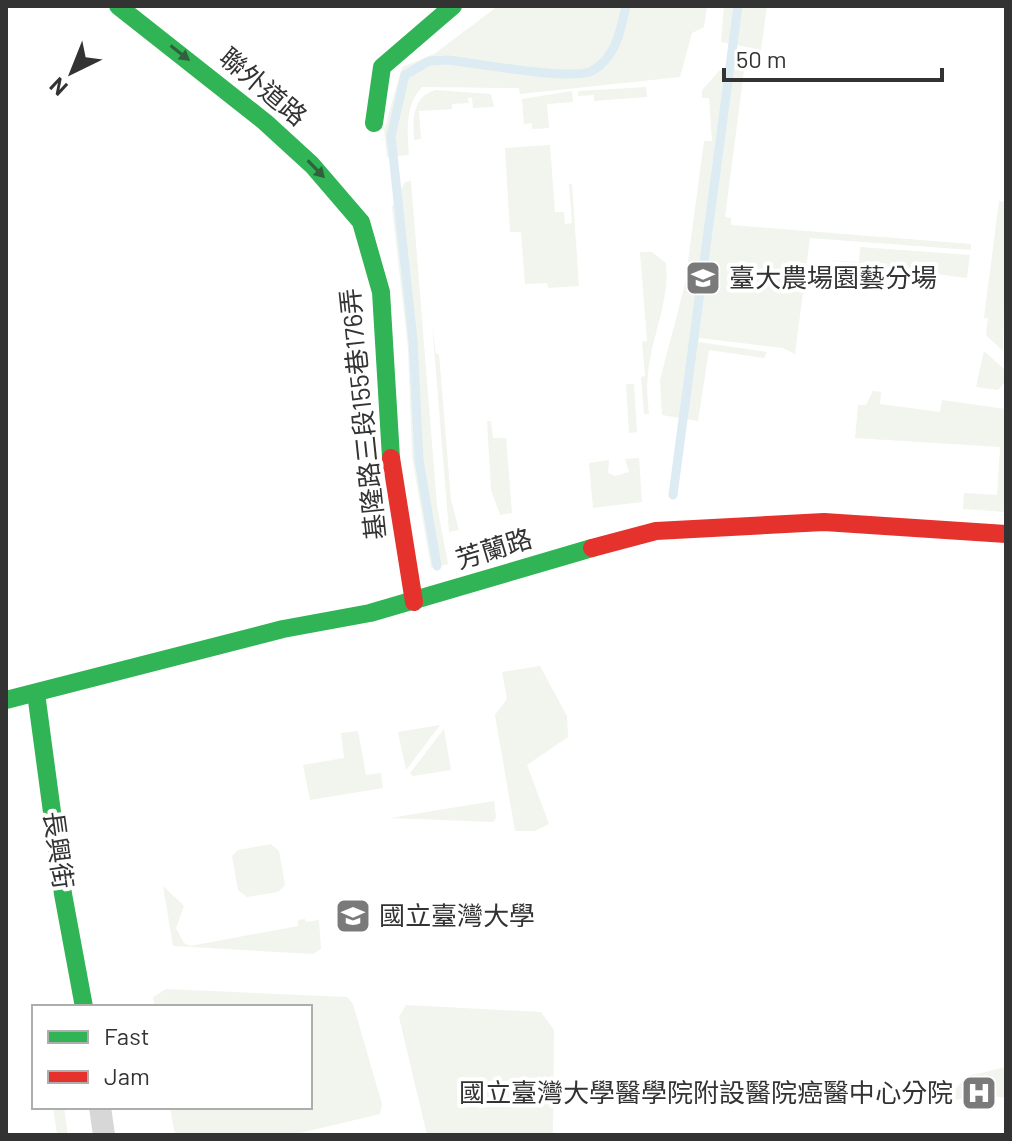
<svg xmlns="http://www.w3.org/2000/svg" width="1012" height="1141" font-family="Barlow,'Noto Sans TC',sans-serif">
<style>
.green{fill:#f1f5ed}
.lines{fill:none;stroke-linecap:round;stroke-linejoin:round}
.stream{stroke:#ddebf3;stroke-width:9}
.street{stroke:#d7d7d7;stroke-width:22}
.fast{stroke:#30b455;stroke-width:18}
.jam{stroke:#e5322d;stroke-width:18}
.oneway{fill:#32603f}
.labels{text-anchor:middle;stroke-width:8;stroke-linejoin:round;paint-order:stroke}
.street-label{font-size:26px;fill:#333;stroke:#fff}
.poi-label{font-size:26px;fill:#333;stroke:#fff;text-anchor:start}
</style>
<rect width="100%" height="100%" fill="#fff"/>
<g class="green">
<path d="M498,6H707L704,27L692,33L680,77L520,94L519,88L422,87C405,105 407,131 409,155L387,157L384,130L402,67L434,54Z"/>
<polygon points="724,6 767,6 761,50 721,42"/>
<polygon points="726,68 744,71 725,217 731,218 731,225 971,244 971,250 810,238 795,354 783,348 699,338 698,342 767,352 764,358 709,350 698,421 662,415 660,380 685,284 704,141 712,141 709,98 702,98 702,90 719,71"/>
<polygon points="646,87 647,97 594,101 594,95 578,96 578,91"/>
<path d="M435,90L491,94L494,107L473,108L472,98H468L469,103L452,104V109L419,111L421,139L414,140C413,119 412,97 435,90Z"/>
<polygon points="572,91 573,102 547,104 549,128 532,129 532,123 524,124 522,99"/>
<polygon points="550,145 555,212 564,212 565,224 572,223 569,184 572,184 579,286 548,288 547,283 525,284 521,232 510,232 505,148"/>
<polygon points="411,181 437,506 448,564 431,568 412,457 408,349 392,207 405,182"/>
<polygon points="999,201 1006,202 1003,351 986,335 988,318 984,318"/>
<polygon points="860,247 970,255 967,278 829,260 859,262"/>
<path d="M640,252H652L666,263C670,303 651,336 648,375C646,388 648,401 649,414H644L641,377L645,376L642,342L647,341Z"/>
<polygon points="432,323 436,354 439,354 451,500 459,530 449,532"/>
<polygon points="984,351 1006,371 1006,381 998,390 976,387"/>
<polygon points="626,384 634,384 637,432 629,433"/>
<polygon points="873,391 881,392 880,404 940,412 942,400 1006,409 1006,512 963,509 964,493 997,495 1000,447 855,438 858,405 866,405"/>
<polygon points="487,421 491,421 493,438 506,438 512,513 500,515 491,490"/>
<polygon points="639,458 642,502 593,508 589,463 609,460 608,473 615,476 629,472 625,459"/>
<polygon points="540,666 567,716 568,737 527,765 549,824 535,831 515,831 495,715 507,699 502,672"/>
<polygon points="440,725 406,770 398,732"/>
<polygon points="444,729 451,770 413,776 410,773"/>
<polygon points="358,731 366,775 381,773 383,788 310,800 303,765 344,758 341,733"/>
<polygon points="494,801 496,817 493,822 390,818"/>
<polygon points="271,844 279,851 285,885 278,892 247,897 238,890 232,856 238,850"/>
<polygon points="163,886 184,906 176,928 184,943 190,946 298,926 298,920 305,919 306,922 319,920 321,949 313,954 173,946"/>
<polygon points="166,989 347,997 353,1004 382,1104 380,1114 292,1135 175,1135 170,1107 310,1107 310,1007 155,1007 153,997"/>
<polygon points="406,1005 541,1012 554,1030 553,1135 427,1135 399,1017"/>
<polygon points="1006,1067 1006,1098 975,1093 935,1109 968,1076"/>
<polygon points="53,1107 64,1107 68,1135 57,1135"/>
</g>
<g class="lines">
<g class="stream">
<polyline points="673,495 738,6"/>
<path d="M437,566L419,460L413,340L391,136L405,75L429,61L448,60C475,63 571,81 592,71C616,58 621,29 626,6"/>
</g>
<polyline class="street" points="100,1107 104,1135"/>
<g class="fast">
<polyline points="118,6 265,122 312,165 361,222 381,292 391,458"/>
<polyline points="374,123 382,67 453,6"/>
<polyline points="36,693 63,894 84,1007"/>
<polyline points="6,700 283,629 370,613 592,548"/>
</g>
<g class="jam">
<polyline points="391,458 414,602"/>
<polyline points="592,548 656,531 824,522 1006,534"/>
</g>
</g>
<defs><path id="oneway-solid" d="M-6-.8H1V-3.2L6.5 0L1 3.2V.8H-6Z" transform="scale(2)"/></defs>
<g class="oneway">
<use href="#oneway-solid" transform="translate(180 53) rotate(38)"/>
<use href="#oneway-solid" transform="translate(316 169) rotate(46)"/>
</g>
<defs>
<symbol id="university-square" viewBox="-11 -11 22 22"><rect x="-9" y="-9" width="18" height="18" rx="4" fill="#7a7a7a" stroke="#fff"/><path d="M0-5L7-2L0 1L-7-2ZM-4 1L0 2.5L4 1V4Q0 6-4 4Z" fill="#fff"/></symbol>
<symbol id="hospital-square" viewBox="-11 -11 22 22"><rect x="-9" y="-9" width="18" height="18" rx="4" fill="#7a7a7a" stroke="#fff"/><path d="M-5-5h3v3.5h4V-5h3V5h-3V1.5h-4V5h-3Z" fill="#fff"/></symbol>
</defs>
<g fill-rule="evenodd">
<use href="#university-square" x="683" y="258" width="40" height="40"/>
<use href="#university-square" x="333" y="896" width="40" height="40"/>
<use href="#hospital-square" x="959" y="1073" width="40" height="40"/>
</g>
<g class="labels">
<g class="street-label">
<text transform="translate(263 87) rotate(40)" y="9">聯外道路</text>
<text transform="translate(363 414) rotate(-96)" y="9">基隆路三段155巷176弄</text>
<text transform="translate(494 549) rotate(-17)" y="9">芳蘭路</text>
<text transform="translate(58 850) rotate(82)" y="9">長興街</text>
</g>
<g class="poi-label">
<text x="729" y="287">臺大農場園藝分場</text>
<text x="379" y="925">國立臺灣大學</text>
<text x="953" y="1102" text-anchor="end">國立臺灣大學醫學院附設醫院癌醫中心分院</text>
</g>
</g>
<rect width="1012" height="1141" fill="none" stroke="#333333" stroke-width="16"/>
<rect x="32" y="1005" width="280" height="104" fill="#ffffff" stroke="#adadad" stroke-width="2"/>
<rect x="48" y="1031" width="40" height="12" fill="#30b455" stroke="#adadad" stroke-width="2"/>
<text x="104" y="1045" font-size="24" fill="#333333">Fast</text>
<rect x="48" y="1071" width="40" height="12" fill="#e5322d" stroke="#adadad" stroke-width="2"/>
<text x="104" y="1085" font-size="24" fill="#333333">Jam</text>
<g transform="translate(72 72) rotate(223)" stroke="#ffffff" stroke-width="6" paint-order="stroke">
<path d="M0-6L14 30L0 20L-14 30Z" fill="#333333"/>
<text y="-12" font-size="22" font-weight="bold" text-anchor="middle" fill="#333333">N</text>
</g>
<path d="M724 68v12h218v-12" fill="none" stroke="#333333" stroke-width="4"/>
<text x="736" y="68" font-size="24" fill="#333333" stroke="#ffffff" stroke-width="6" paint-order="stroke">50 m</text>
</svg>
